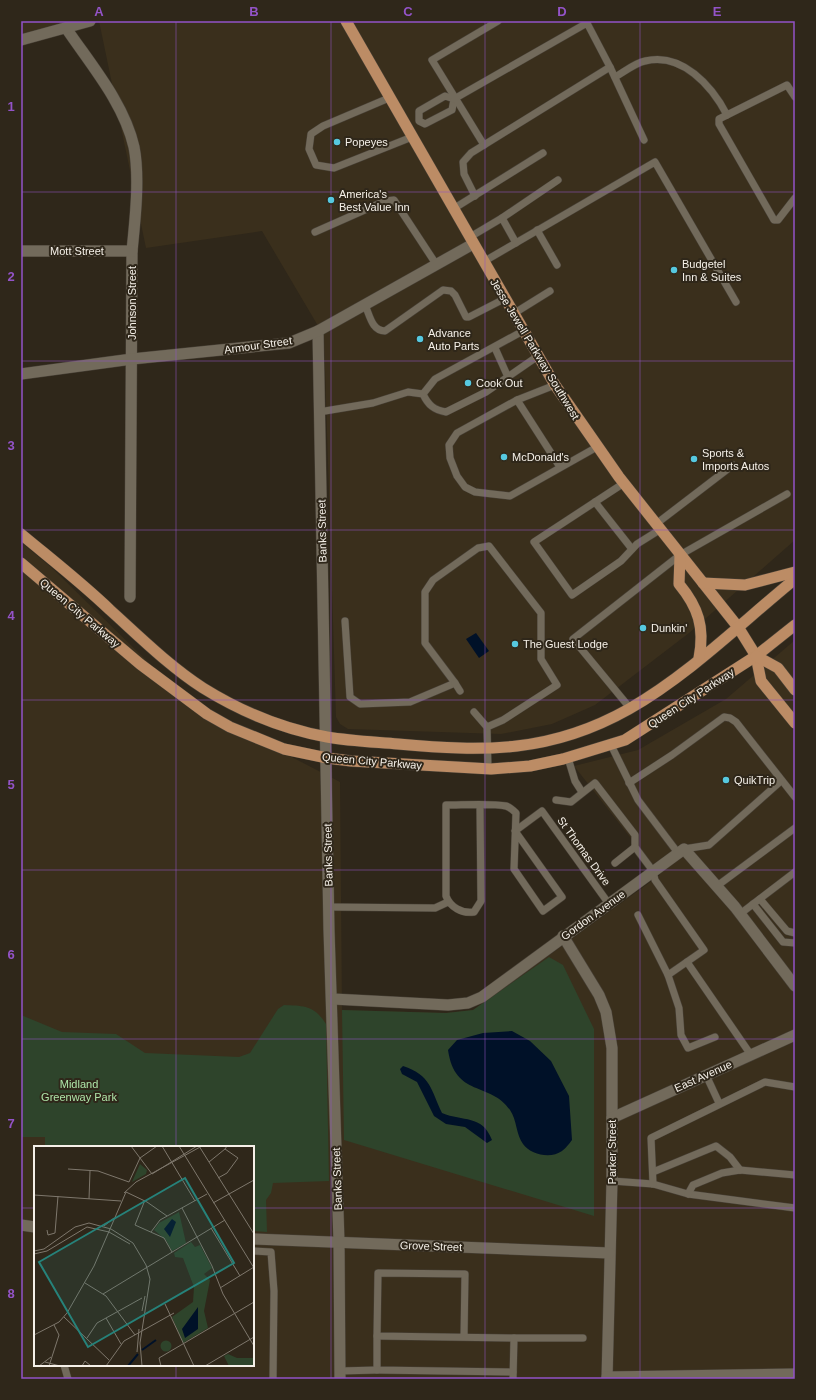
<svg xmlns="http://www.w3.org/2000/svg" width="816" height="1400" font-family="Arial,sans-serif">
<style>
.built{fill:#3a2f1c;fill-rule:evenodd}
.green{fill:#2e442b}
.water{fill:#001128}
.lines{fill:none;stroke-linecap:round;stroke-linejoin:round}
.service-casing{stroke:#484137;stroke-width:8}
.minor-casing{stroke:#484137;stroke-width:12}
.primary-casing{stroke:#484137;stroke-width:12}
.service{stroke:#726a5b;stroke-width:7}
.minor{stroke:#726a5b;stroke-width:11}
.primary{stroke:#bc8c65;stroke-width:11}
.grid{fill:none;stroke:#9353c7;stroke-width:1;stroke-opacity:0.55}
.poi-dot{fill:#56c9e0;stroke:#2f271a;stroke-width:1.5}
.labels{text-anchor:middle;stroke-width:4;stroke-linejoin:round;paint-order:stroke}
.poi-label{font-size:11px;fill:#f5f0e8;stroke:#2f271a;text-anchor:start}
.street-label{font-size:11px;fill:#f5f0e8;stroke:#2f271a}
.park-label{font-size:11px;fill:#aee4a8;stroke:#2f271a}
.inset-river{fill:none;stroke:#001128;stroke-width:2}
.inset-road{fill:none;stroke:#7e776c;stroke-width:1}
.view{fill:#26827a;fill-opacity:0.15;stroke:#26827a;stroke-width:2}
.inset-edge{fill:none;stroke:#f5f0e8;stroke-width:2}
.neatline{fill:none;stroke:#9353c7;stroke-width:1.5}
.grid-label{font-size:13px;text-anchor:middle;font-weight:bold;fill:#9353c7}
</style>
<rect width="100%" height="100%" fill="#2f271a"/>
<g class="built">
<polygon points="21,21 68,21 21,34"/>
<polygon points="99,21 795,21 795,540 689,633 595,705 552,724 501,734 348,729 340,724 336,717 324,336 262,231 146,248"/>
<path d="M21,542L51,567L193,706L340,782L342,1010L446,1013L473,1010L660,875L574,766L638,750L726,699L795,640V1379H21ZM35,1147H253V1365H35Z"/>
</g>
<g class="green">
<polygon points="549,957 563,965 594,1029 594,1216 344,1140 342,1010 446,1013 473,1010"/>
<path d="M284,1005C304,1006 314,1005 326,1024L329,1181L273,1183L271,1193L266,1200L267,1232L253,1231V1147H45V1137H21V1015L62,1032L116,1034L145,1053L239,1057L250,1053L278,1009Z"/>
</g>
<g class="water">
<polygon points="476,633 489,651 479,658 466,639"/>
<path d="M512,1031L530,1041L551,1061L569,1096L572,1140C569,1144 565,1149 562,1151C551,1159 531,1155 523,1144C516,1135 517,1120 510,1110C490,1081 455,1098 448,1050L457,1040L483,1033Z"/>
<path d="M403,1066C431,1075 431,1090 442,1113C463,1122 482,1114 492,1140L487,1143L465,1127L446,1124L434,1116L417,1082L402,1074L400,1069Z"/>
</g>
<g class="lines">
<defs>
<g id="service">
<path d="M615,77C624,72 635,63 645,61C682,52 712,86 727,115L787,85L795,97"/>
<polygon points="445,96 454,99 452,110 425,124 419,121 419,111"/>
<polyline points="389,98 323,126 311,134 309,149 316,165 334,168 412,137"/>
<polyline points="454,99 587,23 610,67 644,140"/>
<polyline points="727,115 719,119 719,124 774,220 778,220 795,198"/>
<polyline points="484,145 432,60 498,21"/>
<polyline points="475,196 464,174 463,162 471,153 610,67"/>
<polyline points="453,209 543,153"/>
<polyline points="502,218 558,180"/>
<polyline points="537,230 557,265"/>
<polyline points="315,232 385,201 394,200 436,264"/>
<polyline points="470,237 502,218 516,243"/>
<polyline points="483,262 655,162 736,302"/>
<path d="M365,305C370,316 372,331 385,331L443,290L451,291L455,295L466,317H469L504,299"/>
<polyline points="513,314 550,291"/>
<polyline points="495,348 508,377"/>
<path d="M423,394C428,405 434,410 446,412L486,392L538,356"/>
<polyline points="423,394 435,379 523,331"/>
<polyline points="517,400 555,385"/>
<polyline points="319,412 373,403 408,392 423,394"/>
<polyline points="560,467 517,400 457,433 449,445 450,458 457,476 465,487 475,492 510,496 597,447"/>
<polyline points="624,483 534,542 572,595 621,561 637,544 661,529"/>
<polyline points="595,502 632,549"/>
<polyline points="656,524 733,465"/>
<polyline points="345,621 350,697 360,704 410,702 455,683 425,643 425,592 433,580 478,548 489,546 541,613 541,659 557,685 503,720 487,727 488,769"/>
<polyline points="455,683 460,691"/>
<polyline points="630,708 573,639 680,555 787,494"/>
<polyline points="474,712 487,727"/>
<polyline points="611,745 638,800 678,853"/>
<polyline points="568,758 575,781 582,792"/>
<polyline points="629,783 672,755 724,717 730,718 736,722 795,797"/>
<polyline points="556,800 571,802 595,783 635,835 635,847 653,871 655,880 704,950 668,975 638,915"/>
<path d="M480,805L481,901L474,912C462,914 450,907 446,896V805C462,805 492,803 506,806C510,807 513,810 516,813L514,869L543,911L562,897L515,831L542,811L609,904"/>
<polyline points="684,849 709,845 781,781"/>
<polyline points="615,863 635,847"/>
<polyline points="717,886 795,828"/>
<polyline points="760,899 787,931 795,933"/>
<polyline points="753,904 783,942 795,943"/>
<polyline points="329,907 435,908 448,902"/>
<polyline points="740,914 795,872"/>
<polyline points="687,962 751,1055"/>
<polyline points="668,975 679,1008 681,1035 688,1048 715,1037"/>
<polyline points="706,1075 719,1103"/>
<polyline points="653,1172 716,1146 730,1157 740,1170"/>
<polyline points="612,1181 653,1184 688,1194 795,1208"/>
<polyline points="653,1184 651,1138 765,1082 795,1087"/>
<polyline points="688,1194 693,1185 722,1173 740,1170 795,1175"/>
<polyline points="253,1251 271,1252 274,1291 273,1379"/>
<polyline points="377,1336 377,1370 513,1372"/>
<polyline points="464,1337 465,1274 378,1273 377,1336 514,1338"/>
<polyline points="64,1365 68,1379"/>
<polyline points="340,1371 377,1370"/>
<polyline points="513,1379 514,1338 583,1338"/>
</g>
<g id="minor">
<path d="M66,28C91,65 124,103 134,147C140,177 135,221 132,251L130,597"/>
<polyline points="21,40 90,21"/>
<polyline points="21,251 132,251"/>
<polyline points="318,331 329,930 339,1242 340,1379"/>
<polyline points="21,374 132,359 289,343 318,331 473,244"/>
<polyline points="563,936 599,995 606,1012 612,1048 612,1181 607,1379"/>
<polyline points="333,999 448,1005 468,1003 482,997 684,849 735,907 795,986"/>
<polyline points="612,1118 795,1035"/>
<polyline points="21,1225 35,1227"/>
<polyline points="253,1239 609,1253"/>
<polyline points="607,1377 795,1374"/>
</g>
<g id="primary">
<polyline points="346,21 555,385 619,477 738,627 756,656 761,681 795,723"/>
<path d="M21,534C51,559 82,583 110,610C140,637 169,666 203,688C240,711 283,729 327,737C350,741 375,742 398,744C485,752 551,753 629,709C690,674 741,623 795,579"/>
<path d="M680,555L679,584C698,607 705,627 699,658"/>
<polyline points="21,563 140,664 207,714 230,727 284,749 327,758 351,761 491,769 530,766 563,759 625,740 756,656 795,625"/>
<polyline points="703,583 745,585 795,572"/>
<polyline points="756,656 778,668 795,690"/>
</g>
</defs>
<use href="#service" class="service-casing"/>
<use href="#minor" class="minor-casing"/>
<use href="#primary" class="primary-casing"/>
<use href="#service" class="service"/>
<use href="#minor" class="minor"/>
<use href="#primary" class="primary"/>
</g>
<path class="grid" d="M176,21V1147M331,21V1379M485,21V1379M640,21V1379M21,192H795M21,361H795M21,530H795M21,700H795M21,870H795M21,1039H795M21,1208H35M253,1208H795M176,1365V1379"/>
<g class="poi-dot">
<circle cx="337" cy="142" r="4"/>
<circle cx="331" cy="200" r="4"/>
<circle cx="674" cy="270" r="4"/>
<circle cx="420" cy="339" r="4"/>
<circle cx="468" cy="383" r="4"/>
<circle cx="504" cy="457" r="4"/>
<circle cx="694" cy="459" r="4"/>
<circle cx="643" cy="628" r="4"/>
<circle cx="515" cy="644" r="4"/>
<circle cx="726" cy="780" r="4"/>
</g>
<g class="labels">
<g class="poi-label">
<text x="345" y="146">Popeyes</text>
<text x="339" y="198">America's<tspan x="339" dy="13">Best Value Inn</tspan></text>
<text x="682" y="268">Budgetel<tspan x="682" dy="13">Inn &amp; Suites</tspan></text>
<text x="428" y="337">Advance<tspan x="428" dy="13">Auto Parts</tspan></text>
<text x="476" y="387">Cook Out</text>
<text x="702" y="457">Sports &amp;<tspan x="702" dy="13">Imports Autos</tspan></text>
<text x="512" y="461">McDonald's</text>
<text x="651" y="632">Dunkin'</text>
<text x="523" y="648">The Guest Lodge</text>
<text x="734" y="784">QuikTrip</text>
</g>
<g class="street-label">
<text x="77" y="255">Mott Street</text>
<text transform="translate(132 303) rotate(-90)" y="4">Johnson Street</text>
<text transform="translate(258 345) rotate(-8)" y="4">Armour Street</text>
<text transform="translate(535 349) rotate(59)" y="4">Jesse Jewell Parkway Southwest</text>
<text transform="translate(322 531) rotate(-91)" y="4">Banks Street</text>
<text transform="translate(80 613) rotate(40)" y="4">Queen City Parkway</text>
<text transform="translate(691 698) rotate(-33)" y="4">Queen City Parkway</text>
<text transform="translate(372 761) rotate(5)" y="4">Queen City Parkway</text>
<text transform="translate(584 851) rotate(54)" y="4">St Thomas Drive</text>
<text transform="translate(328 855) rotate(-91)" y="4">Banks Street</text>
<text transform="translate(593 915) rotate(-36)" y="4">Gordon Avenue</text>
<text transform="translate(703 1076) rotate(-24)" y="4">East Avenue</text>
<text transform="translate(612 1152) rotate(-90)" y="4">Parker Street</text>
<text transform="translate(337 1179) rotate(-92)" y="4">Banks Street</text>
<text transform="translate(431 1246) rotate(2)" y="4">Grove Street</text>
</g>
<g class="park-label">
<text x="79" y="1088">Midland<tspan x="79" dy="13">Greenway Park</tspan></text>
</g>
</g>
<g transform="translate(34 1146)">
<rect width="220" height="220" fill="#2f271a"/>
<path d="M106,18L113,24L112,28L98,36ZM145,66L152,97L138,105L132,94L120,84L125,77ZM157,96L161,101L166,99L178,122L170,128L176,134L170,165L174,182L149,197L138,171L159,156L160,141L149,112L141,111L140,107ZM126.5 200a5.5 5.5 0 1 1 11 0a5.5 5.5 0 1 1-11 0ZM194,208L203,212H220V220H195L190,210Z" fill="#2e442b"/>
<path d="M138,73L142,76L136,91L130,83ZM164,161V183L151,192L148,183Z" fill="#001128"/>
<path class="inset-river" d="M108,204L122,194M94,220L104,208"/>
<path class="inset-road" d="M97,0L118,28M128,0L161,55M145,0L220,122M165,0L220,88M175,16L191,3M34,23L64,25L95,36L106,12L123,0M118,28L163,0M184,32L193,27L204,12L191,3L193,0M92,46L113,56L133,70M90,47L102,36L168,0M0,49L87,55M55,53L56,25M111,54L101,79L130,92L138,106M179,57L220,34M148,62L178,120L189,148L220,200M70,80L80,72M177,82L206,130M13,84L14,89L21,87L24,50M117,86L126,74L173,48M0,105L10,103L41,81L55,77L77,83L99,97L112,119L116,133L106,197L108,220M0,108L13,105L53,81L75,86L96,98M51,137L72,150L101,189M186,142L220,121M69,148L191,74M131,158L160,220M108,165L111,150M30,171L75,214M72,172L87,198M0,189L25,176L33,167L60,120L92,46M53,192L63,177L108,152M103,206L105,183M11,216L26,220M5,220L17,211M15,220L25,189L20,179M48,220L51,215L57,220M72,220L90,195L140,167M127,220L125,212L220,156M171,220L220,191"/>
<path class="view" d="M151,32L200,117L54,201L5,116Z"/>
<rect width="220" height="220" class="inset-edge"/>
</g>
<rect width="816" height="1400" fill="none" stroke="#2f271a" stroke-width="44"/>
<rect x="22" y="22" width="772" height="1356" class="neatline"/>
<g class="grid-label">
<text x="99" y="16">A</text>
<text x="254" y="16">B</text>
<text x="408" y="16">C</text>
<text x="562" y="16">D</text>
<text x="717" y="16">E</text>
<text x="11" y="111">1</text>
<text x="11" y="281">2</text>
<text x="11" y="450">3</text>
<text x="11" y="620">4</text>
<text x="11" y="789">5</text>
<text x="11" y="959">6</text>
<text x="11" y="1128">7</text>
<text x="11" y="1298">8</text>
</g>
</svg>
